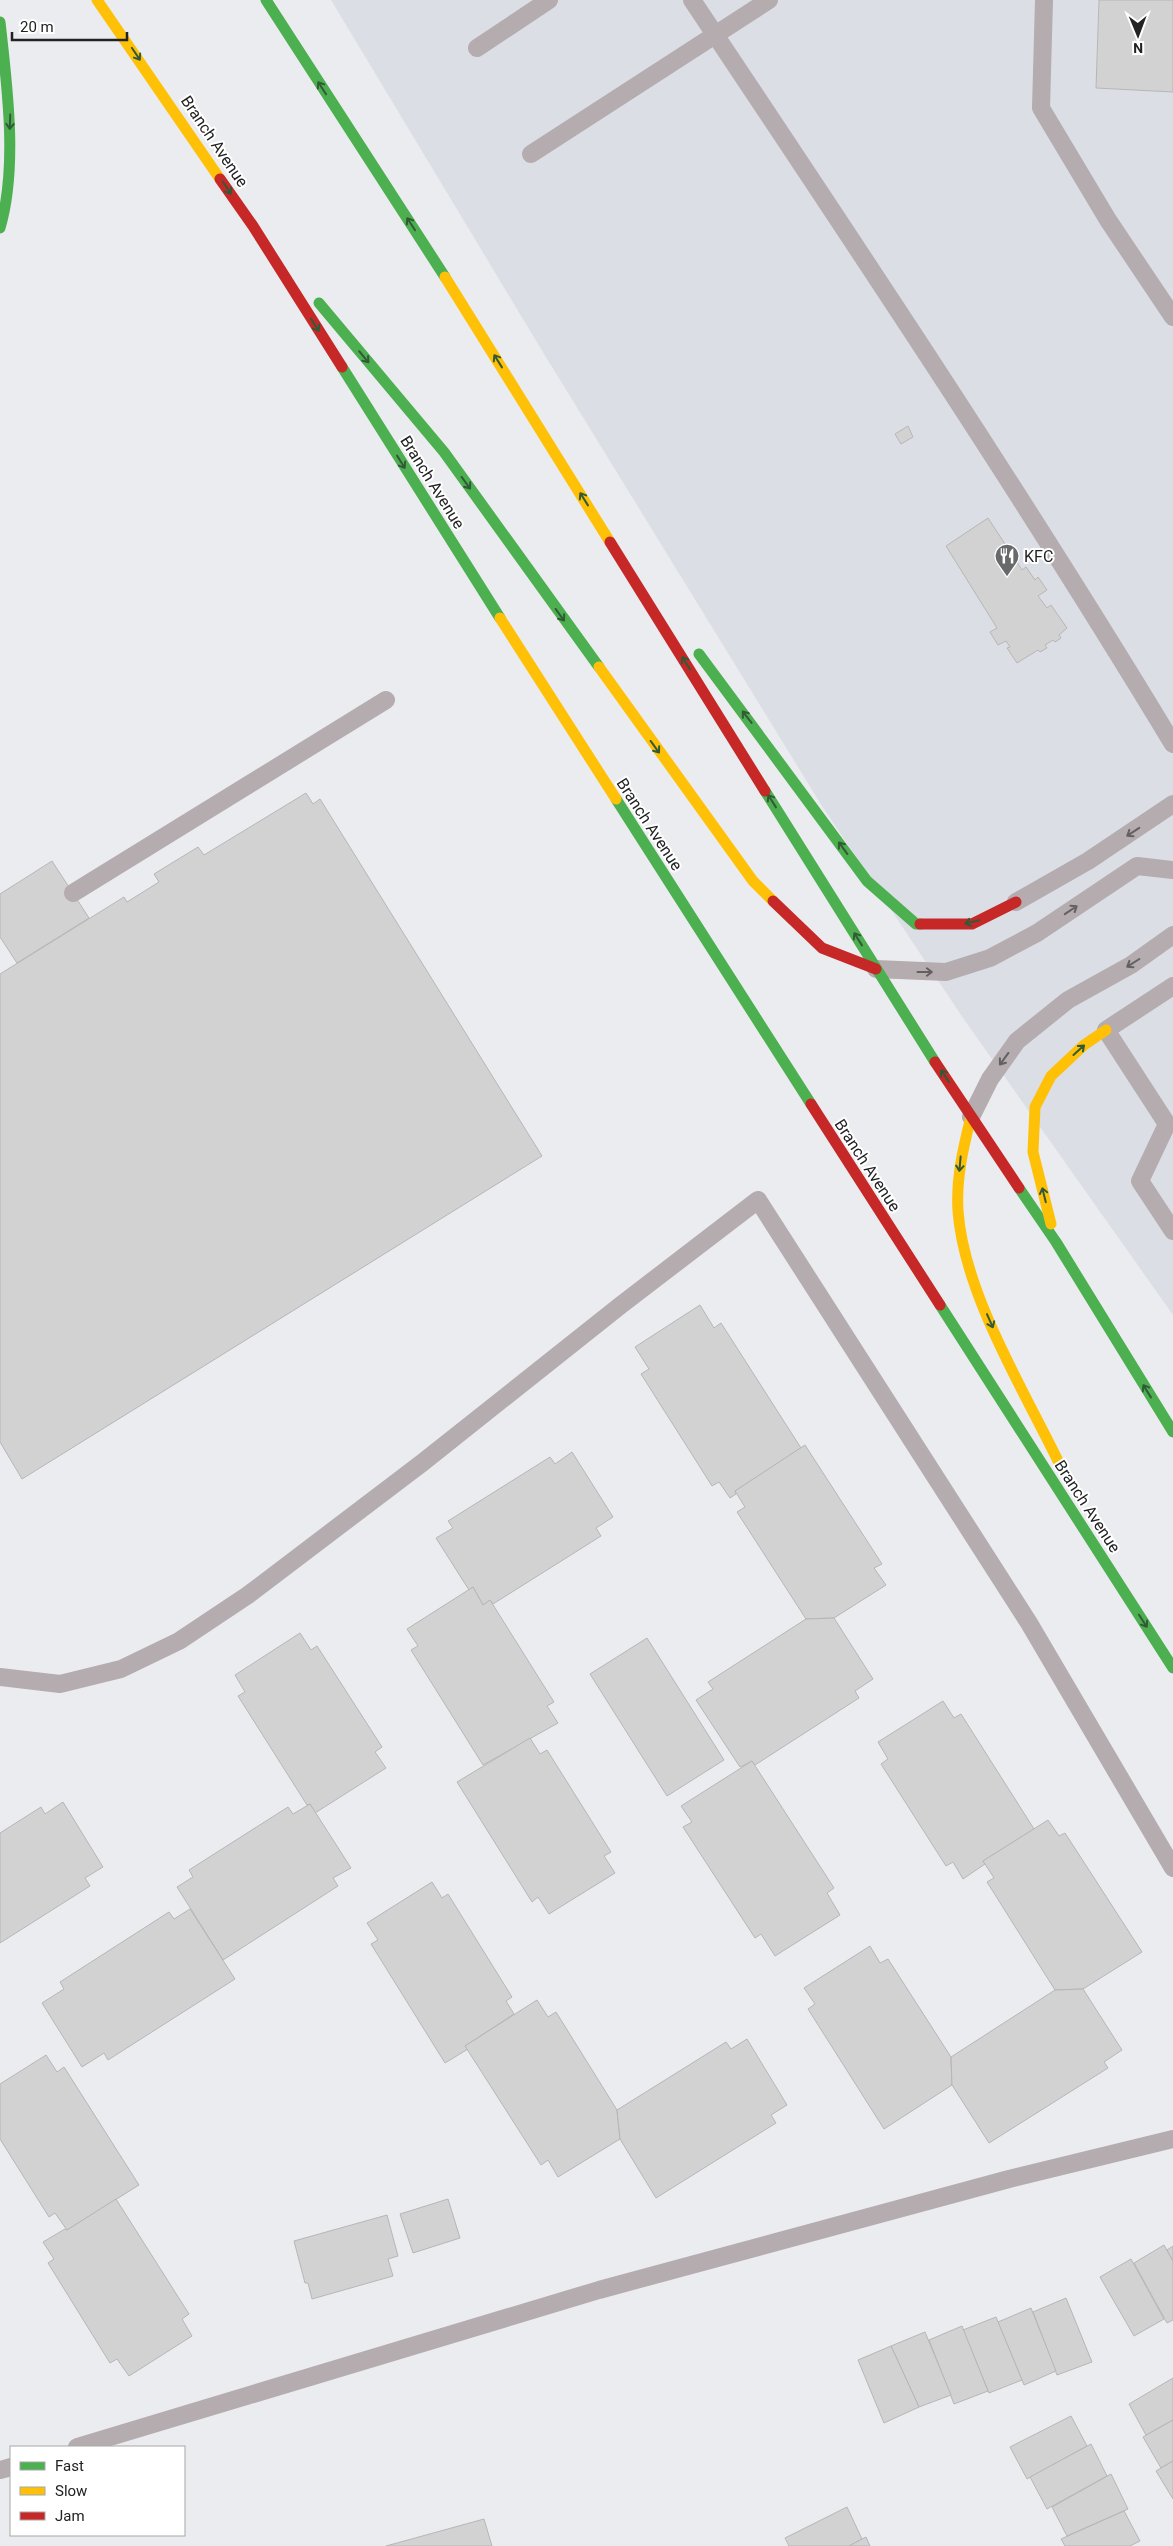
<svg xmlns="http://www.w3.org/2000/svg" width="1173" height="2546" font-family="Roboto,sans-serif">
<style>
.built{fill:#dcdee6}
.building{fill:#d2d2d2;stroke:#b7b6b7}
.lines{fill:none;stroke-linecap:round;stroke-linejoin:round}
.lane{stroke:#b4acae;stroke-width:18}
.fast{stroke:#4caf50;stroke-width:11}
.slow{stroke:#ffc107;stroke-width:11}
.jam{stroke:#c62828;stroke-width:11}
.oneway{stroke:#335a36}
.oneway2{stroke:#646062}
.labels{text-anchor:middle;stroke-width:4;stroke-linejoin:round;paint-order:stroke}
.street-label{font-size:16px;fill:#222224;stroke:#fff}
.poi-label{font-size:16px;fill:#222224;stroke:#fff;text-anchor:start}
</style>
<rect width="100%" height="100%" fill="#ebecef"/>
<polygon class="built" points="331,0 1173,0 1173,1315 963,1018 822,806 541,349"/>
<g class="building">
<polygon points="1099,0 1173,0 1173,92 1096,88"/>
<polygon points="908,426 913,437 901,444 895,434"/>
<polygon points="988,518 1022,570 1026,567 1035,580 1038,577 1047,590 1038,596 1047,608 1051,605 1067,628 1059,635 1061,638 1055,642 1053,640 1045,645 1047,648 1040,652 1038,650 1017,663 1007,648 1010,647 1006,641 998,645 990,632 997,628 946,546"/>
<polygon points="306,793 313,804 320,799 542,1156 22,1479 0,1442 0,974 124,897 127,902 159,882 154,874 198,847 204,855"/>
<polygon points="52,861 89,918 17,963 0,937 0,894"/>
<polygon points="700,1305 714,1328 721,1323 801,1448 735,1491 736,1494 730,1498 719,1482 712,1486 641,1374 649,1369 635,1347"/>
<polygon points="805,1445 882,1564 874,1568 886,1585 834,1618 806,1619 737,1512 745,1507 735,1491"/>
<polygon points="572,1452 613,1517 596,1528 601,1536 493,1604 490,1600 483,1605 473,1587 469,1590 436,1538 453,1528 448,1521 550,1457 555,1464"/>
<polygon points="473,1587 483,1605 490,1600 554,1702 547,1706 558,1723 483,1765 411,1650 418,1646 407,1629"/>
<polygon points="834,1618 873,1679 855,1691 859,1698 755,1765 752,1761 740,1767 696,1700 713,1689 708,1682 806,1619"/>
<polygon points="300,1633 311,1650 317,1646 382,1747 375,1752 386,1768 315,1813 310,1804 307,1805 238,1696 245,1692 235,1675"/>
<polygon points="647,1638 724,1760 667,1796 590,1674"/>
<polygon points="943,1701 954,1718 961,1714 1034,1829 983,1861 985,1864 963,1879 953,1862 946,1866 881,1764 888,1759 878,1742"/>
<polygon points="530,1738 540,1754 547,1750 611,1852 604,1856 615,1873 549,1914 538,1897 532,1902 457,1782"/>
<polygon points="752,1761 834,1888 827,1893 840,1915 775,1956 761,1934 755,1938 683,1827 692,1822 681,1806"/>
<polygon points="63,1802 103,1867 85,1878 90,1886 0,1943 0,1833 41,1807 45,1814"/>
<polygon points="310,1804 351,1868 333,1878 338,1886 223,1960 177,1887 193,1877 189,1870 288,1807 293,1814"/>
<polygon points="1048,1820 1059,1836 1065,1833 1142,1952 1083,1989 1055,1990 987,1882 994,1878 983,1861"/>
<polygon points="432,1882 442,1898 448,1894 512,1997 506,2001 514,2014 465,2046 468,2049 445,2063 371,1944 378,1940 367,1923"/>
<polygon points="190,1909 235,1979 108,2060 104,2053 82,2067 42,2003 64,1989 60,1982 169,1912 174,1919"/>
<polygon points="870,1946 880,1963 888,1959 951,2057 952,2085 884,2129 808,2009 815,2004 804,1988"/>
<polygon points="1083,1989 1122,2050 1104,2062 1108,2068 989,2143 952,2085 951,2057 1055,1990"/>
<polygon points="537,2000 548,2017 556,2012 617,2110 620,2139 558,2177 548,2160 541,2165 465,2046"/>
<polygon points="747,2039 787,2105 771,2115 776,2123 656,2198 620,2139 617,2110 726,2042 731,2049"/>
<polygon points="46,2055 57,2072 64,2067 139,2185 67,2230 55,2213 49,2217 0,2139 0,2084"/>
<polygon points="116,2199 189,2314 182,2319 192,2336 129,2376 117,2359 110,2363 48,2263 54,2259 43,2242 65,2229 67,2230"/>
<polygon points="448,2199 460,2238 413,2253 400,2214"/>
<polygon points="387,2215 398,2256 388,2259 393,2276 312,2299 308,2283 305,2283 294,2241"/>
<polygon points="1164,2245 1173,2261 1173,2320 1167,2323 1134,2263"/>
<polygon points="1173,2246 1173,2261 1167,2250"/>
<polygon points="1131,2259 1164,2319 1134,2336 1100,2277"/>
<polygon points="1066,2298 1092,2362 1057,2375 1033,2312"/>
<polygon points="1031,2308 1056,2371 1024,2385 998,2322"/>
<polygon points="996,2317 1022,2380 989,2393 963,2330"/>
<polygon points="962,2326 988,2391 954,2404 929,2340"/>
<polygon points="925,2332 951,2395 919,2407 891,2346"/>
<polygon points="891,2346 919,2407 884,2423 858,2360"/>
<polygon points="1173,2378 1173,2420 1146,2435 1129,2404"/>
<polygon points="1071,2416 1087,2446 1027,2479 1010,2447"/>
<polygon points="1173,2420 1173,2461 1161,2468 1143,2437"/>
<polygon points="1091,2444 1107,2476 1047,2509 1030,2477"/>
<polygon points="1173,2461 1173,2499 1156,2471"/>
<polygon points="1111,2474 1128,2509 1067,2536 1052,2507"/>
<polygon points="847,2507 862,2539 849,2546 789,2546 785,2538"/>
<polygon points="1124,2511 1140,2541 1130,2546 1065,2546 1061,2539"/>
<polygon points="484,2519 492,2546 386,2546"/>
<polygon points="866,2537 870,2546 849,2546 862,2539"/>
</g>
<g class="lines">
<g class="lane">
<path d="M692,0C856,246 1020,491 1173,744"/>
<polyline points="1044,0 1041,108 1108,220 1173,317"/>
<polyline points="477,48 549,0"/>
<polyline points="531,154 769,0"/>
<polyline points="73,893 386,700"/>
<polyline points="1016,902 1088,861 1173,804"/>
<polyline points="876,969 946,972 990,958 1037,933 1137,866 1173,870"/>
<polyline points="1173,986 1106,1030 1167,1124 1140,1181 1173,1231"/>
<polyline points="971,1117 990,1079 1017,1041 1068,1000 1131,965 1173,935"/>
<polyline points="0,1677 60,1684 121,1669 179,1641 248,1595 422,1463 621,1305 758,1200 1029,1623 1173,1868"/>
<polyline points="77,2447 599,2290 1009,2179 1173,2139"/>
<polyline points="0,2470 11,2467"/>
</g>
<g class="fast">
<polyline points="266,0 445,277"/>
<path d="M0,22C7,85 18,167 0,228"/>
<polyline points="319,303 444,452 599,667"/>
<polyline points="342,367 500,618"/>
<polyline points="699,654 867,881 916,924 920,924"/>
<polyline points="765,791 935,1062"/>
<polyline points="616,799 811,1104"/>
<polyline points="1019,1188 1056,1242 1173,1432"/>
<polyline points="940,1305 1173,1668"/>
</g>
<g class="slow">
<polyline points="97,0 220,179"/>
<polyline points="445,277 610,542"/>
<polyline points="500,618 616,799"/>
<polyline points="599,667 753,881 773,901"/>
<path d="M971,1117C963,1148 956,1179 958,1211C964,1294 1024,1390 1060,1465"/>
<polyline points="1051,1224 1033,1152 1035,1107 1051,1076 1084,1045 1106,1030"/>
</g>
<g class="jam">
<polyline points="220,179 253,226 342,367"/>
<polyline points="610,542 765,791"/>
<polyline points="773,901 822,948 876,969"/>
<polyline points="920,924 972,924 1016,902"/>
<polyline points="935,1062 1019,1188"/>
<polyline points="811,1104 940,1305"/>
</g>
</g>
<defs><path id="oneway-shaft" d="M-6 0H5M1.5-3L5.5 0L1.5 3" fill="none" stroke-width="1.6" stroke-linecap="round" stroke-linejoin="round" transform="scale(1.25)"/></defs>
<g class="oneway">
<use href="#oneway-shaft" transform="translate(136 54) rotate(56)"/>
<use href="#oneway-shaft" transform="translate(322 88) rotate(-123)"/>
<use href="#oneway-shaft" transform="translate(10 122) rotate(92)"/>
<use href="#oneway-shaft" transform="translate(227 188) rotate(56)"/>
<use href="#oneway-shaft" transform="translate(411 224) rotate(-123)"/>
<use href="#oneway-shaft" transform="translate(315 325) rotate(58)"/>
<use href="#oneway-shaft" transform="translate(364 357) rotate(50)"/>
<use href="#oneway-shaft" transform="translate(498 361) rotate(-122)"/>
<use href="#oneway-shaft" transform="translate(401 462) rotate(58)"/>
<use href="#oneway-shaft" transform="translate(466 483) rotate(54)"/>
<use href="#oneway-shaft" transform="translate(584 499) rotate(-122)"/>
<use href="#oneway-shaft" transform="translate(560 615) rotate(54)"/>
<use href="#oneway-shaft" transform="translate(686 663) rotate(-122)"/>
<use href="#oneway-shaft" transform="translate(747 717) rotate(-128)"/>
<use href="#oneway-shaft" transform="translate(655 747) rotate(54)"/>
<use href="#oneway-shaft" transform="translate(772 801) rotate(-122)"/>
<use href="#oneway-shaft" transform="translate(843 848) rotate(-126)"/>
<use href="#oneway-shaft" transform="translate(972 922) rotate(166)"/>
<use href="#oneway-shaft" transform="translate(858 939) rotate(-122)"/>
<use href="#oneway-shaft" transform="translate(1079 1050) rotate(-42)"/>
<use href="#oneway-shaft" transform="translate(945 1076) rotate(-123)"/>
<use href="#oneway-shaft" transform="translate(960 1164) rotate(95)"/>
<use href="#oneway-shaft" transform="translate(1044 1195) rotate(-104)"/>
<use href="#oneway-shaft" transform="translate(990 1321) rotate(66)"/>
<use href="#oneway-shaft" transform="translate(1147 1391) rotate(-122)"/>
<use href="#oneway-shaft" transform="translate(1143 1621) rotate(57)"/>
</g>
<g class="oneway2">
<use href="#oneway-shaft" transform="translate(1133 832) rotate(147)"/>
<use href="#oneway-shaft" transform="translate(1071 910) rotate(-34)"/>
<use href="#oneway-shaft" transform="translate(1133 963) rotate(148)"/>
<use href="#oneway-shaft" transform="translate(925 972)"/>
<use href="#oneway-shaft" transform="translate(1004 1059) rotate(126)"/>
</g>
<defs>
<symbol id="restaurant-pin" viewBox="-11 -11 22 30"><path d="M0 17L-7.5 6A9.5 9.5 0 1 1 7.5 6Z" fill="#68696b" stroke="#fff"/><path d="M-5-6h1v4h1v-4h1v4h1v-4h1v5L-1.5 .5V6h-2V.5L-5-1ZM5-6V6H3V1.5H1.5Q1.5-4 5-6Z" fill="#fff"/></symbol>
</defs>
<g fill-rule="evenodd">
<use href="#restaurant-pin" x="993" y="542" width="28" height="38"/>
</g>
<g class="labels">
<g class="street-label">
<text transform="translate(215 141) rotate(56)" y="6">Branch Avenue</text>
<text transform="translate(433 482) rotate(58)" y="6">Branch Avenue</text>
<text transform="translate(650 824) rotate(57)" y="6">Branch Avenue</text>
<text transform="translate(868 1165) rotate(57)" y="6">Branch Avenue</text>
<text transform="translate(1088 1506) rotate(57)" y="6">Branch Avenue</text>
</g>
<g class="poi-label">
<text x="1024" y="562">KFC</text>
</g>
</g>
<rect x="10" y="2446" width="175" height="90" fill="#ffffff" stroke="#a7a7a7"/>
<rect x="20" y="2462" width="25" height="8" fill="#4caf50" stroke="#a7a7a7"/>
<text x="55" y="2471" font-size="15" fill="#222224">Fast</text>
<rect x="20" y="2487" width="25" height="8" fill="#ffc107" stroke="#a7a7a7"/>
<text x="55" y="2496" font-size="15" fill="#222224">Slow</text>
<rect x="20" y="2512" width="25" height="8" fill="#c62828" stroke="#a7a7a7"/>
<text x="55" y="2521" font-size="15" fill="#222224">Jam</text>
<g transform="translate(1138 35) rotate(179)" stroke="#ffffff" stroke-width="4" paint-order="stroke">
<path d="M0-4L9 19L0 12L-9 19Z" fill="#222224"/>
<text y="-8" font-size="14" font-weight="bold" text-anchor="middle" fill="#222224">N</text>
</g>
<path d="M12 32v8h115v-8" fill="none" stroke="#222224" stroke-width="2.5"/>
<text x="20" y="32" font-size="15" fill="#222224" stroke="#ffffff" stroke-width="4" paint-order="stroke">20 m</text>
</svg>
